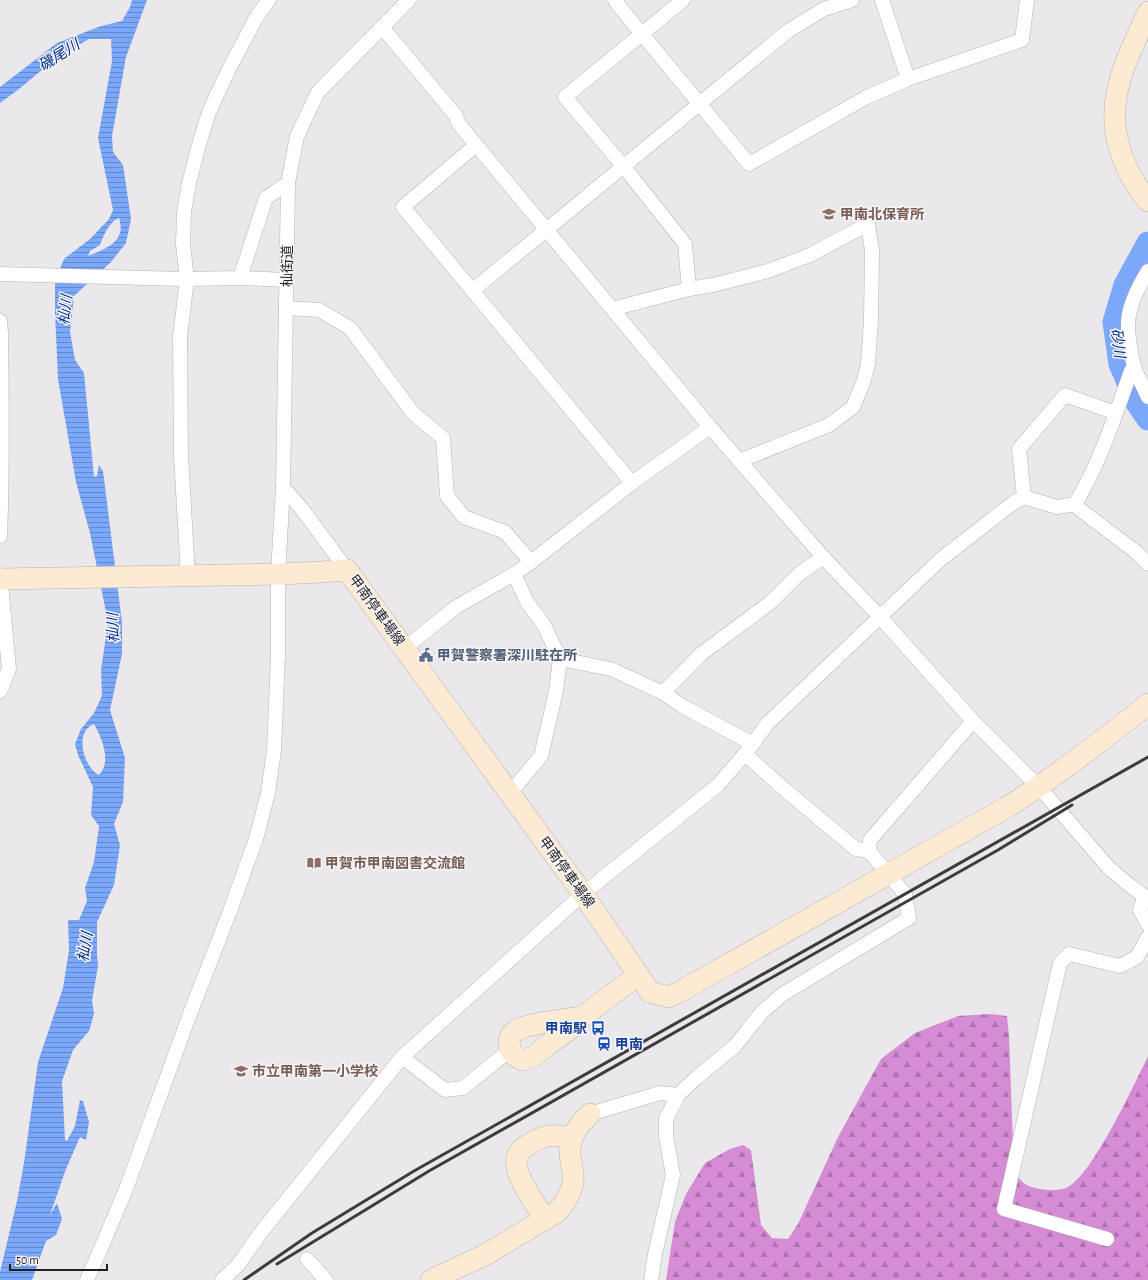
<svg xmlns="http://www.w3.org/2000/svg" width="1148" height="1280" font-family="'Alegreya Sans','Noto Sans JP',sans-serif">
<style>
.forest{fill:url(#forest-firs)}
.water{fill:url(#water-rules);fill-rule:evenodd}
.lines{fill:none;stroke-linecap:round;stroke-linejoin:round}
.river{stroke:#7ca8fa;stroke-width:23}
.street-casing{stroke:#b6b3b6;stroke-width:15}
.secondary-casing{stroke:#b6b3b6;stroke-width:22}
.street{stroke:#fff;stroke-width:14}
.secondary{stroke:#fcead3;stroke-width:21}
.rail{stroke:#3e3b3e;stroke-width:3}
.labels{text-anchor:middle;stroke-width:3;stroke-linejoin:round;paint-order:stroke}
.education-label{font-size:14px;font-weight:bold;fill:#785e54;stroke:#f8f5f8;text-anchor:start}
.street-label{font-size:14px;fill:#211f21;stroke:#f8f5f8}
.service-label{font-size:14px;font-weight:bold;fill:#4e5e75;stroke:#f8f5f8;text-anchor:start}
.transit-label{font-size:14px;font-weight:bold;fill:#164399;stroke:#f8f5f8;text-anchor:end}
.water-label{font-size:15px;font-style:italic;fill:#022e8a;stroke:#f8f5f8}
</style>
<defs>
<pattern id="forest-firs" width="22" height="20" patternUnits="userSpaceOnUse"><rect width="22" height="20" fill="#d58cd4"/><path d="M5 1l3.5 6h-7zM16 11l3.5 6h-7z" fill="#ac72ac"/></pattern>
<pattern id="water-rules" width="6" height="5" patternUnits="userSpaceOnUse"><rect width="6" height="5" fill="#7ca8fa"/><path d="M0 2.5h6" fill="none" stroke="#6588ca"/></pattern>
</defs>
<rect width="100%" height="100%" fill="#ebe8eb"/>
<path class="forest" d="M990,1014L1007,1016L1009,1036L1014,1172C1018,1176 1022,1183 1027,1185C1036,1190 1056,1192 1066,1188C1091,1178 1135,1083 1148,1056V1280H666L675,1222L686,1194L705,1163L730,1149L743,1145L751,1150L761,1225L772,1238L788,1239L798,1224L838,1137L881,1059L915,1033L958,1016Z"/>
<path class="water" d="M132,0H147L126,57L112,136L113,152L123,165L131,219L126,243L111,262L74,296L70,332L75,360L84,373L94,477L97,476L99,465L103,471L122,622V654L110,710L125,758L123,802L114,824L120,845L114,885L97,922V954L98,966L92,1001L94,1014L89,1031L73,1050L62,1081L65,1140L67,1141L75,1126L80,1100L83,1101L89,1122L86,1140L80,1137L66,1169L50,1215L57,1203L62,1219L56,1235L46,1241L32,1280H0V1272L17,1201L24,1163L38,1062L63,988L69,950L68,920H79L87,901L85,888L94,862L99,826L91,815L93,787L78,755L75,744L81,729L94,713L102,696L101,670L108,622L90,533L76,482L58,379L55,312V281L64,259L90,239L109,219L113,210L98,138L112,61L111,39H89L54,60L19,89L0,103V87L57,43L101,26L122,21L130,7ZM119,218C127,242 105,249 88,256L90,251L100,245C103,236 110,221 119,218ZM94,724C102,739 112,761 99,775C84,768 73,732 94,724Z"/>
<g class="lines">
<polyline class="river" points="1148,243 1125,285 1114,322 1120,364 1137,403 1148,419"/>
<defs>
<g id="street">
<polyline points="615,0 619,6 749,164 865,98 908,79 1022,40 1027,0"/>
<polyline points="683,0 565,97 624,167 685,244 689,289"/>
<polyline points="882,0 908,79"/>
<polyline points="382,27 456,116 458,123 710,427 823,557 880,617 973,721 1039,787 1109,868 1128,884 1148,899"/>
<polyline points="476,145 403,207 632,483"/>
<polyline points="0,274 183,279 240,278 286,280"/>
<polyline points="240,278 266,198 288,183"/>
<polyline points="473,290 788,31 824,9 852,0"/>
<polyline points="286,308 319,310 350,328 413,413 443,438 447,496 464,517 505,532 531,562"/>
<polyline points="612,309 689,289 713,285 768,271 810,255 868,224 872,250 871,320 868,364 863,383 853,407 829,425 739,461"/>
<path d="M0,321L1,333C2,401 3,469 0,536"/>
<polyline points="1135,370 1148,397"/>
<polyline points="283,487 302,509 347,570"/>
<polyline points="1024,497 1019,449 1065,395 1116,413"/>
<polyline points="1075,504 1078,508 1136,552 1148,564"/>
<polyline points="0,575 9,669 0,691"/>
<polyline points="188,576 181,456 180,337 187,279 183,244 184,212 189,183 198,148 209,112 229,69 257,16 269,0"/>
<polyline points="405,648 456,607 514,574 531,562 632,483 710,427"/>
<polyline points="560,659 611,669 663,693 684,707 753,744"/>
<polyline points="663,693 701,654 771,602 799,574 823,557"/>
<polyline points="745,754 784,789 856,849 869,851"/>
<polyline points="510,793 541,756 556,691 560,659 544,625 527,602 514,574"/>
<polyline points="1144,897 1140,910 1148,925"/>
<polyline points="402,1057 445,1090 463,1088 510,1050"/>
<polyline points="590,1114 660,1093 678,1095"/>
<polyline points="1107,1239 1004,1209 1060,963 1069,954 1120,966 1137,957 1148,937"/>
<polyline points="307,1259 326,1280"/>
<polyline points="87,1280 105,1239 126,1189 191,1011 230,911 256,839 268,793 274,751 278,655 278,574 283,487 288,183 297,136 318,92 409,0"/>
<path d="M222,1280L238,1265L262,1231L402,1057L583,894L718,785L745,754L768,723L941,559L1013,503L1024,497L1057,507L1075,504C1100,463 1115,416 1131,371L1135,370C1124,326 1124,310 1148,271"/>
<polyline points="651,1280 655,1254 673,1175 666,1136 666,1119 678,1095 696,1078 735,1046 762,1012 783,994 909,918 905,894 869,851 870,840 973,721"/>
</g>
<g id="secondary">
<path d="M1148,12C1137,38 1122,65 1117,93C1109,132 1123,171 1148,201"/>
<path d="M0,579L278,574L322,572L347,570L583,894L650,992L668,997L681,991L1009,806C1058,775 1103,740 1148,704"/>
<polyline points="582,1017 541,1023 524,1027 517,1030 511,1035 509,1041 510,1050 515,1056 522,1060 533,1057 549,1044 570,1029 582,1017 638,975"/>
<path d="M545,1219C536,1205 508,1168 519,1153C521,1148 527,1146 531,1143C550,1133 551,1135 572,1138"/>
<path d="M431,1280L485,1255L557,1212C567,1201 575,1188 573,1173C572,1165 569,1156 570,1148C571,1134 580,1123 590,1114"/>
</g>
</defs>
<use href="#street" class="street-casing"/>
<use href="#secondary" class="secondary-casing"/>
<use href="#street" class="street"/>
<use href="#secondary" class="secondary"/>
<g class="rail">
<polyline points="277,1264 429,1171 998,850 1072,805"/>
<polyline points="244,1280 312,1233 414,1171 1148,757"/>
</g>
</g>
<defs>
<symbol id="school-bare" viewBox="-9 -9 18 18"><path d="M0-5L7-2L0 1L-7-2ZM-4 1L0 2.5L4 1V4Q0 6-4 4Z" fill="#8d6e63" stroke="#f8f5f8" stroke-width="2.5" paint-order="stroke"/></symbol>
<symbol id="civic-bare" viewBox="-9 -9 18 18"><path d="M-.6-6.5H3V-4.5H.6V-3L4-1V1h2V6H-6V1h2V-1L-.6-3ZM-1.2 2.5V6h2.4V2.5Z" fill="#5c6f8a" stroke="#f8f5f8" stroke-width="2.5" paint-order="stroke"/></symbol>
<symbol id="library-bare" viewBox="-9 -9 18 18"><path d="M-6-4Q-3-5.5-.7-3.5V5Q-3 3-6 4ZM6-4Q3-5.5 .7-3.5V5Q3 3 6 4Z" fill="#8d6e63" stroke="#f8f5f8" stroke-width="2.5" paint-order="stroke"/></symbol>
<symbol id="bus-bare" viewBox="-9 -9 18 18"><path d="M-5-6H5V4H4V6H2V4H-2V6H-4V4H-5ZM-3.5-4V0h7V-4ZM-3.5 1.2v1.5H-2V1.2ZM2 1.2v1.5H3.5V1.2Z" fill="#1a4fb4" stroke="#f8f5f8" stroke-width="2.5" paint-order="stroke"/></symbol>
<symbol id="station-bare" viewBox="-9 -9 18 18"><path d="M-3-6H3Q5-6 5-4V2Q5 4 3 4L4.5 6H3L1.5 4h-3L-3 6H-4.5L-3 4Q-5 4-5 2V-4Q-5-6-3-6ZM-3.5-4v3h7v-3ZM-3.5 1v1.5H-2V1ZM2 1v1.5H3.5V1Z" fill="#1a4fb4" stroke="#f8f5f8" stroke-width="2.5" paint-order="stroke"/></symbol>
</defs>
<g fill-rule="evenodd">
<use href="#school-bare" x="819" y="204" width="20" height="20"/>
<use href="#civic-bare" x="416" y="645" width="20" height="20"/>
<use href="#library-bare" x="304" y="853" width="20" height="20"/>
<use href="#bus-bare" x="588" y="1018" width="20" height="20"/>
<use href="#station-bare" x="594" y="1034" width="20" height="20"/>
<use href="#school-bare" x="231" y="1061" width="20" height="20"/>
</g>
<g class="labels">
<g class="education-label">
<text x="840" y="219">甲南北保育所</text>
<text x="325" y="868">甲賀市甲南図書交流館</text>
<text x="252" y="1076">市立甲南第一小学校</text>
</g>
<g class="street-label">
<text transform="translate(287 266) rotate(-89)" y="5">杣街道</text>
<text transform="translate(377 610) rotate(54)" y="5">甲南停車場線</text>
<text transform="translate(567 872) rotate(54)" y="5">甲南停車場線</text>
</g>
<g class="service-label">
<text x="437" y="660">甲賀警察署深川駐在所</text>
</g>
<g class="transit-label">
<text x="587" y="1033">甲南駅</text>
<text x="615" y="1049" text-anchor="start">甲南</text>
</g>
<g class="water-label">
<text transform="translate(59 55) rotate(-32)" y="5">磯尾川</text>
<text transform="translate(65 310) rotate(-83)" y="5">杣川</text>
<text transform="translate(1118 343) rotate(83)" y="5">砂川</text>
<text transform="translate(113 628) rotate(-92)" y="5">杣川</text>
<text transform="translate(85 947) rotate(-81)" y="5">杣川</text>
</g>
</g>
<path d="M10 1264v6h97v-6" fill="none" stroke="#211f21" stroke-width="2"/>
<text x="16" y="1264" font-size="12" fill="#211f21" stroke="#f8f5f8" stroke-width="3" paint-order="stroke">50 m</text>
</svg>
